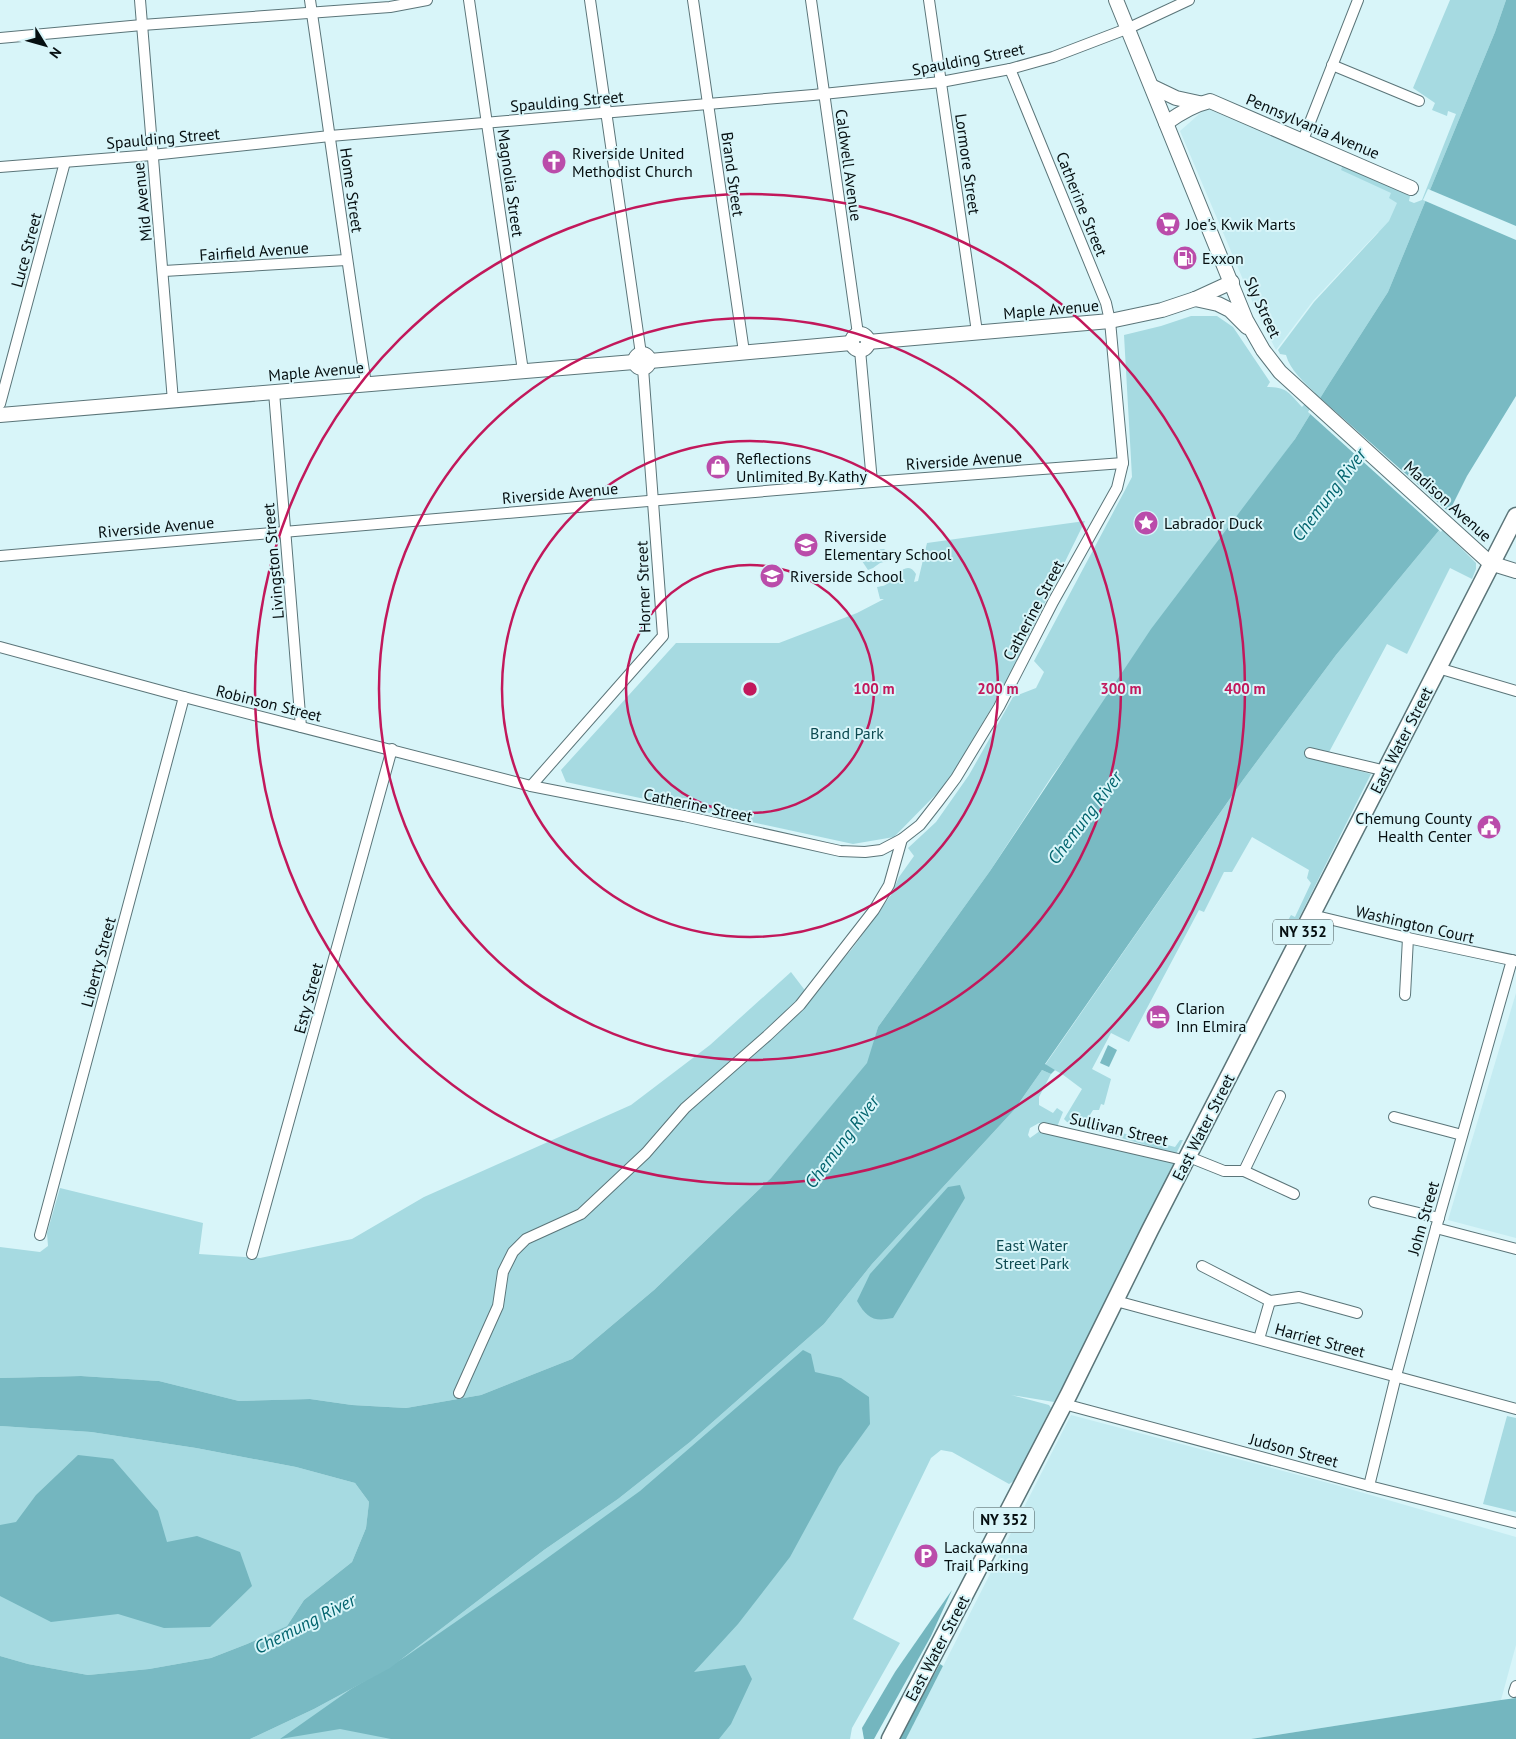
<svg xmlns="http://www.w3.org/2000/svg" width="1516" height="1739" font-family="'PT Sans',sans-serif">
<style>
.built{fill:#c5ecf2}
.green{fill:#a6dae1}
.forest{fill:#74b6bf}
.water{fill:#79bac3}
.pier{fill:#d8f5f9}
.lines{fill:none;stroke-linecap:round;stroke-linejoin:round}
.street-casing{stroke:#5b7579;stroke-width:12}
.secondary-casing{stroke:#5b7579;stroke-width:16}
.primary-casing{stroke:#5b7579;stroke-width:19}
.street{stroke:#fff;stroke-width:10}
.secondary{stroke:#fff;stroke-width:14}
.primary{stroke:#fff;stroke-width:16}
.ring{fill:none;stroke:#c2185b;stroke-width:2.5}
.labels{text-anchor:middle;stroke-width:4;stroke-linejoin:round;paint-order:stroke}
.shield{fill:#d8f5f9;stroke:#455457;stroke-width:1}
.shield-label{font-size:15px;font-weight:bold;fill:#060f11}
.street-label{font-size:16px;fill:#060f11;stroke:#d8f5f9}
.poi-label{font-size:16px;fill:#060f11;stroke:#d8f5f9;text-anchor:start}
.park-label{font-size:16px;fill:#0c4950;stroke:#d8f5f9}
.water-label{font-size:18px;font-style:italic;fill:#01636d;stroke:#d8f5f9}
.centre{fill:#c2185b;stroke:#d8f5f9;stroke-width:2.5}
.ring-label{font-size:15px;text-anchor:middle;font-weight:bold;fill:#c2185b;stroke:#d8f5f9;stroke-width:4;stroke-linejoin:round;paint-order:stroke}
</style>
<rect width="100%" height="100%" fill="#d8f5f9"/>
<g class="built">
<polygon points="1206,108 1407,194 1386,233 1378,232 1313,301 1276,350 1258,315 1180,131"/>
<polygon points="1516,993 1516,1238 1448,1220"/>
<polygon points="1071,1415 1336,1485 1516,1537 1516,1645 1501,1700 1251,1739 906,1739"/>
</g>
<g class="green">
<path d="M1450,0H1506L1495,32L1388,292L1327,387L1295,439L1052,776L990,871L878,1027L868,1063L771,1178L654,1290L572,1359L481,1395L406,1408L352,1405L310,1399L239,1401L159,1381L81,1376L0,1378V1247L40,1252L48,1246L47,1233L60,1188L203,1223L199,1254L260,1258L352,1239L424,1197L631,1105L710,1045L791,972L810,997L852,949L891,895L899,877L914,856L908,848L936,822L969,775L1013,697L1036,688L1044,672L1034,661L1132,477L1124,335L1161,326L1191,316H1217L1233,327L1270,382L1267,387C1287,387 1289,393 1302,407L1315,393C1304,382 1290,370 1286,355L1280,354L1278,350L1314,302L1389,221L1397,203L1389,198L1391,193L1341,170L1343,165L1410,196L1409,201L1414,203L1422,200L1456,114L1448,111L1447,116L1432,110L1435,103L1413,88Z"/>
<path d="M1085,521L1002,690L947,783L894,837L853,844L566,782L561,770L676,643H779L857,613L884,599H880L877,587C882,586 886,586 889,582C897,576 907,559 916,574L914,582L918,581L927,543Z"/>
<polygon points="1441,528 1476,563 1476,569 1472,579 1450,568 1407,654 1387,644 1328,754 1310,758 1371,774 1295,926 1290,925 1287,922 1291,915 1295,917 1311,883 1307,878 1309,870 1252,837 1232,872 1224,872 1204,912 1199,910 1129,1042 1111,1033 1092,1069 1111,1079 1104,1105 1101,1104 1099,1110 1093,1110 1088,1118 1096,1121 1096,1126 1175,1147 1180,1140 1183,1140 1176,1154 1067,1122 1064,1119 1082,1089 1062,1074 1045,1065 1243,780 1336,655"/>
<polygon points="884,549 888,552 891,560 880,563 873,568 868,570 860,558 862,554 861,551"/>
<polygon points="1042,1070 1051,1074 1039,1097 1039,1105 1053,1113 1057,1108 1063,1112 1057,1127 1039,1123 1030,1128 1028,1135 1030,1138 1044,1128 1187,1161 1054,1402 1011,1395 1049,1405 1051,1408 1014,1481 1009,1484 952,1452 941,1450 931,1458 853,1619 900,1643 852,1728 850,1739 250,1739 314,1709 390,1668 544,1550 618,1499 690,1442 824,1324 872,1264 1014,1110"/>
<polygon points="1507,1416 1516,1418 1516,1512 1483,1504"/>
<polygon points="0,1426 91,1432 196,1448 296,1467 355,1483 369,1502 366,1528 352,1562 304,1600 287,1626 247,1644 211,1658 149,1669 88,1675 28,1664 0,1656"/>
</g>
<g class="forest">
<path d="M960,1185L965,1198L893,1318C873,1322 867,1318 857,1301L870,1274L948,1187Z"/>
<polygon points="803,1350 811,1354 815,1372 841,1378 869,1397 870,1424 839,1467 790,1557 738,1624 694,1672 745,1665 752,1679 731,1724 719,1739 391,1739 340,1729 280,1739 351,1689 405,1657 539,1564 640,1491"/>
<polygon points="78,1455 113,1459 158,1511 167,1542 197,1536 240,1552 252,1586 210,1627 164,1628 118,1614 51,1622 0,1596 0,1525 16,1522 36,1495"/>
<polygon points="952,1590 931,1636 874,1739 864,1739 862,1728 895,1672"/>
<polygon points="940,1664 943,1666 906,1739 898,1739"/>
<polygon points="1516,1698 1516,1739 1251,1739 1501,1700"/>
</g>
<g class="water">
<polygon points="1506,0 1516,0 1516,396 1467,476 1441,528 1336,655 1243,780 1045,1064 1055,1070 1051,1074 1042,1070 1014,1110 872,1264 824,1324 690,1442 618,1499 544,1550 390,1668 314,1709 250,1739 0,1739 0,1656 28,1664 88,1675 149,1669 211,1658 247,1644 287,1626 304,1600 352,1562 366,1528 369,1502 355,1483 296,1467 196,1448 91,1432 0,1426 0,1378 81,1376 159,1381 239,1401 310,1399 352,1405 406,1408 481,1395 572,1359 654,1290 771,1178 867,1063 878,1027 990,871 1151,629 1295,439 1327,387 1388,292 1495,32"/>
<polygon points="1108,1045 1117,1050 1109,1067 1100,1063"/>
</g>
<g class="pier">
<polygon points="1428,189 1516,226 1516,240 1423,200"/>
<polygon points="1318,396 1451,514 1441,532 1308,412"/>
</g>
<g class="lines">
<defs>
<g id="street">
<polyline points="140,0 173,401"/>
<path d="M310,0C329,128 346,257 366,384"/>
<polyline points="469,0 523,371"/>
<polyline points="590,0 641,354"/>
<polyline points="693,0 744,352"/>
<polyline points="811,0 858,334"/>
<polyline points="929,0 977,332"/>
<polyline points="0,38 142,25 390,7 427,0"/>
<polyline points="1332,65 1419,101"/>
<polyline points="1303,140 1358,0"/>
<polyline points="0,167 152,155 330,136 813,95 941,82 1010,69 1053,57 1129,28 1189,0"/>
<polyline points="164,271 346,260"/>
<polyline points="860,350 872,482"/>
<polyline points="274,392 301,727"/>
<polyline points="0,404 65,162"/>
<polyline points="0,556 872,482 1123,463"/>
<polyline points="0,647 184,697 531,786 684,816 840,851 865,852 881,850 902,839 920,825 938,802 956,778 999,707 1053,602 1117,488 1123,463 1110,321 1106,303 1010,69"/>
<polyline points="1438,668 1516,691"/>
<polyline points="1310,753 1386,771"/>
<polyline points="531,786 663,636 643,368"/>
<polyline points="1312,915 1408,938 1516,961"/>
<polyline points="1405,995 1408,938"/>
<polyline points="1394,1117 1462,1135"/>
<polyline points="1044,1128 1187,1161"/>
<polyline points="1189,1157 1224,1171 1244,1171 1280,1096"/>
<polyline points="1244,1171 1294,1194"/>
<polyline points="1374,1202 1439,1218"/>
<polyline points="1436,1228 1516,1249"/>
<polyline points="40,1235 184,697"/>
<polyline points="252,1254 392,749"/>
<polyline points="1202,1266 1270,1301 1299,1297 1357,1313"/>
<polyline points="1116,1301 1516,1409"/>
<polyline points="1259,1339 1270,1301"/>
<polyline points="459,1393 498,1306 503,1272 513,1252 526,1239 581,1214 646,1153 685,1108 767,1036 800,1005 874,910 889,885 902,839"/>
<polyline points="1064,1404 1369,1486 1516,1523"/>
<polyline points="1369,1486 1396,1376 1436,1228 1512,960"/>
<polyline points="1514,1692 1516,1686"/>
</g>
<g id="secondary">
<polyline points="1116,0 1246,320 1263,350 1280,372 1490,563 1516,571"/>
<polyline points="1153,87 1176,98 1199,103"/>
<path d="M1166,123C1180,113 1193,105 1210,101L1411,188"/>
<polyline points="1195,299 1218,304 1230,310 1247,327"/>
<circle cx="860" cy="342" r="8"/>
<polyline points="868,342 1110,321 1162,310 1195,299 1232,282"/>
<circle cx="642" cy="361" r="7"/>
<polyline points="650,361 851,343"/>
<polyline points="0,415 634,362"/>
</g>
<polyline id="primary" points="890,1739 1069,1394 1150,1230 1516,516"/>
</defs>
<use href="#street" class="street-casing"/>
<use href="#secondary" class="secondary-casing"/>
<use href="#primary" class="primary-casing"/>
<use href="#street" class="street"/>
<use href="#secondary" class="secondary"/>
<use href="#primary" class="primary"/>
</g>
<g class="ring">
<circle cx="750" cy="689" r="124"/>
<circle cx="750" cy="689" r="248"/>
<circle cx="750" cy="689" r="371"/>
<circle cx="750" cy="689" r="495"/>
</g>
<defs>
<symbol id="church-disc" viewBox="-11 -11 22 22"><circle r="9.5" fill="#ba4caa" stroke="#d8f5f9"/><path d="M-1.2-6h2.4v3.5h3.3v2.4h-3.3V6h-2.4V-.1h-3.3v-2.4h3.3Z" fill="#fff"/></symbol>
<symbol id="supermarket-disc" viewBox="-11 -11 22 22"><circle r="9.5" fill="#ba4caa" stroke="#d8f5f9"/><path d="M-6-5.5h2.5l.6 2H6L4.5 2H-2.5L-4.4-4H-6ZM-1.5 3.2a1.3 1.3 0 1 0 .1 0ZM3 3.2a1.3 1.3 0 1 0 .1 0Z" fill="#fff"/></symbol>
<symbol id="fuel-disc" viewBox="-11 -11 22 22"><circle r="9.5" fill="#ba4caa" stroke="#d8f5f9"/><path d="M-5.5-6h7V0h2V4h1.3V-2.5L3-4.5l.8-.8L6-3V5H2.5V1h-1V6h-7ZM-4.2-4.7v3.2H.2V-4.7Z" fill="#fff"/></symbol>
<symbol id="shop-disc" viewBox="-11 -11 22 22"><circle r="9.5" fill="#ba4caa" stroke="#d8f5f9"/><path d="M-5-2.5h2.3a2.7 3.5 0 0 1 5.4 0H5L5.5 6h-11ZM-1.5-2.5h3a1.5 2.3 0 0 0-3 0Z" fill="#fff"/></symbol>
<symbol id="sight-disc" viewBox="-11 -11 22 22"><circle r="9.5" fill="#ba4caa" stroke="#d8f5f9"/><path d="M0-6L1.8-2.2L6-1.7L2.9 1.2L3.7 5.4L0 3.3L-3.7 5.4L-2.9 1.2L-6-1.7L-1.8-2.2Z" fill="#fff"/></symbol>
<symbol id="school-disc" viewBox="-11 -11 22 22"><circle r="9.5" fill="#ba4caa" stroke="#d8f5f9"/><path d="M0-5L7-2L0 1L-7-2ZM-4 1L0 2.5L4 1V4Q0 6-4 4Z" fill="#fff"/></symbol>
<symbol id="civic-disc" viewBox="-11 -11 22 22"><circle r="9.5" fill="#ba4caa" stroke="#d8f5f9"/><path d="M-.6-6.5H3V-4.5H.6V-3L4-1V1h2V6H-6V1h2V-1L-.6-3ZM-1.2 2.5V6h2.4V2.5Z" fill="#fff"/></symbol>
<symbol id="hotel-disc" viewBox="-11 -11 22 22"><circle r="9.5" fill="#ba4caa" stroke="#d8f5f9"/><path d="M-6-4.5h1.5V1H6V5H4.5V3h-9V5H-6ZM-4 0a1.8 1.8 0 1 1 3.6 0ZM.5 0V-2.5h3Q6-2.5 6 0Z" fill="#fff"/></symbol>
<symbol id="parking-disc" viewBox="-11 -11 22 22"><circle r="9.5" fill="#ba4caa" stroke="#d8f5f9"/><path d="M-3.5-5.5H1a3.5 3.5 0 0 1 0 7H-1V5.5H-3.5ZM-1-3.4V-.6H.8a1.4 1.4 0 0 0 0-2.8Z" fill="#fff"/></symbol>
</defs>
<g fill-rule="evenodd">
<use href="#church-disc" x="540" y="148" width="28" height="28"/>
<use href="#supermarket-disc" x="1154" y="210" width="28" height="28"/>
<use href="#fuel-disc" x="1171" y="244" width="28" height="28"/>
<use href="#shop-disc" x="704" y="453" width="28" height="28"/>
<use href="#sight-disc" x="1132" y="509" width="28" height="28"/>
<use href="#school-disc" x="792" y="531" width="28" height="28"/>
<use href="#school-disc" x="758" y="562" width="28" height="28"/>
<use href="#civic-disc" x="1475" y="813" width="28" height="28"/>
<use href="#hotel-disc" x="1144" y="1003" width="28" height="28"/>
<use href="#parking-disc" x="912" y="1542" width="28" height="28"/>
</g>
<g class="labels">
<g class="shield">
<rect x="1273" y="919.5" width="60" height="25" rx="4"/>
<rect x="974" y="1507.5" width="60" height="25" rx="4"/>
</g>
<g class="shield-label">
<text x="1303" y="937">NY 352</text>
<text x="1004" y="1525">NY 352</text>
</g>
<g class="street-label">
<text transform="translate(968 59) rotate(-11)" y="6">Spaulding Street</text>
<text transform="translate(567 101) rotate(-5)" y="6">Spaulding Street</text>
<text transform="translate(1313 126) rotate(23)" y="6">Pennsylvania Avenue</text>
<text transform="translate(163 138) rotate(-5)" y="6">Spaulding Street</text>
<text transform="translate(968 164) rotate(82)" y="6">Lormore Street</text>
<text transform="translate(849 165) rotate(82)" y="6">Caldwell Avenue</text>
<text transform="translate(733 174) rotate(82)" y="6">Brand Street</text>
<text transform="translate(511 183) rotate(82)" y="6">Magnolia Street</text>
<text transform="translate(352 190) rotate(82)" y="6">Home Street</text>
<text transform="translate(142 202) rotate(-96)" y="6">Mid Avenue</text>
<text transform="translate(1082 204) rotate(68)" y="6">Catherine Street</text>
<text transform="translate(26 250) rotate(-75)" y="6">Luce Street</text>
<text transform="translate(254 251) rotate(-4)" y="6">Fairfield Avenue</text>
<text transform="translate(1263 307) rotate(65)" y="6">Sly Street</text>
<text transform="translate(1051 309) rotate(-5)" y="6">Maple Avenue</text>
<text transform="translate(316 371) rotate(-5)" y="6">Maple Avenue</text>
<text transform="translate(964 460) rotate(-4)" y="6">Riverside Avenue</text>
<text transform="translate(560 493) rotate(-5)" y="6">Riverside Avenue</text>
<text transform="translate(1448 501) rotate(42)" y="6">Madison Avenue</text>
<text transform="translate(156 527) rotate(-5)" y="6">Riverside Avenue</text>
<text transform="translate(273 561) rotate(-95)" y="6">Livingston Street</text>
<text transform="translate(643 587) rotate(-92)" y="6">Horner Street</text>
<text transform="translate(1033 610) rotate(-62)" y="6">Catherine Street</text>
<text transform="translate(269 703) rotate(14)" y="6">Robinson Street</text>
<text transform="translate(1401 740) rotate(-63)" y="6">East Water Street</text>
<text transform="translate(698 805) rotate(12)" y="6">Catherine Street</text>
<text transform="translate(1415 924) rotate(13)" y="6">Washington Court</text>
<text transform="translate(98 962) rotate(-75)" y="6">Liberty Street</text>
<text transform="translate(308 998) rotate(-75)" y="6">Esty Street</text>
<text transform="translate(1203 1127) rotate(-63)" y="6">East Water Street</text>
<text transform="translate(1119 1129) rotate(13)" y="6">Sullivan Street</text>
<text transform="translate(1423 1218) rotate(-74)" y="6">John Street</text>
<text transform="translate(1320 1340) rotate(15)" y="6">Harriet Street</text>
<text transform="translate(1294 1450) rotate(15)" y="6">Judson Street</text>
<text transform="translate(937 1648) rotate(-62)" y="6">East Water Street</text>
</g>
<g class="poi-label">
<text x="572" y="159">Riverside United<tspan x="572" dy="18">Methodist Church</tspan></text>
<text x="1186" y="230">Joe's Kwik Marts</text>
<text x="1202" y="264">Exxon</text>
<text x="736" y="464">Reflections<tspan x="736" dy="18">Unlimited By Kathy</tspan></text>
<text x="1164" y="529">Labrador Duck</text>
<text x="824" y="542">Riverside<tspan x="824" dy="18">Elementary School</tspan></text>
<text x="790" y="582">Riverside School</text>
<text x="1472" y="824" text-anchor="end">Chemung County<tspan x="1472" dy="18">Health Center</tspan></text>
<text x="1176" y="1014">Clarion<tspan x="1176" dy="18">Inn Elmira</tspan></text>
<text x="944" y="1553">Lackawanna<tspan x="944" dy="18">Trail Parking</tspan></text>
</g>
<g class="park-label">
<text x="847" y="739">Brand Park</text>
<text x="1032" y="1251">East Water<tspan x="1032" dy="18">Street Park</tspan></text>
</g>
<g class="water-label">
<text transform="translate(1329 495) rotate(-53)" y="6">Chemung River</text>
<text transform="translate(1085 818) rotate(-53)" y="6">Chemung River</text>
<text transform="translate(842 1142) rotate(-53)" y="6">Chemung River</text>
<text transform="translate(305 1624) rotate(-27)" y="6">Chemung River</text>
</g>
</g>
<circle cx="750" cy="689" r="8" class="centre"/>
<g class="ring-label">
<text x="874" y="694">100 m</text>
<text x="998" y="694">200 m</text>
<text x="1121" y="694">300 m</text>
<text x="1245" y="694">400 m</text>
</g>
<g transform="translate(45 45) rotate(127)" stroke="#d8f5f9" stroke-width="4" paint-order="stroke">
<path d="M0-4L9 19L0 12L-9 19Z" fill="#060f11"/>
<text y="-8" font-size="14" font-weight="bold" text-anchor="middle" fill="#060f11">N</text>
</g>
</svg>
